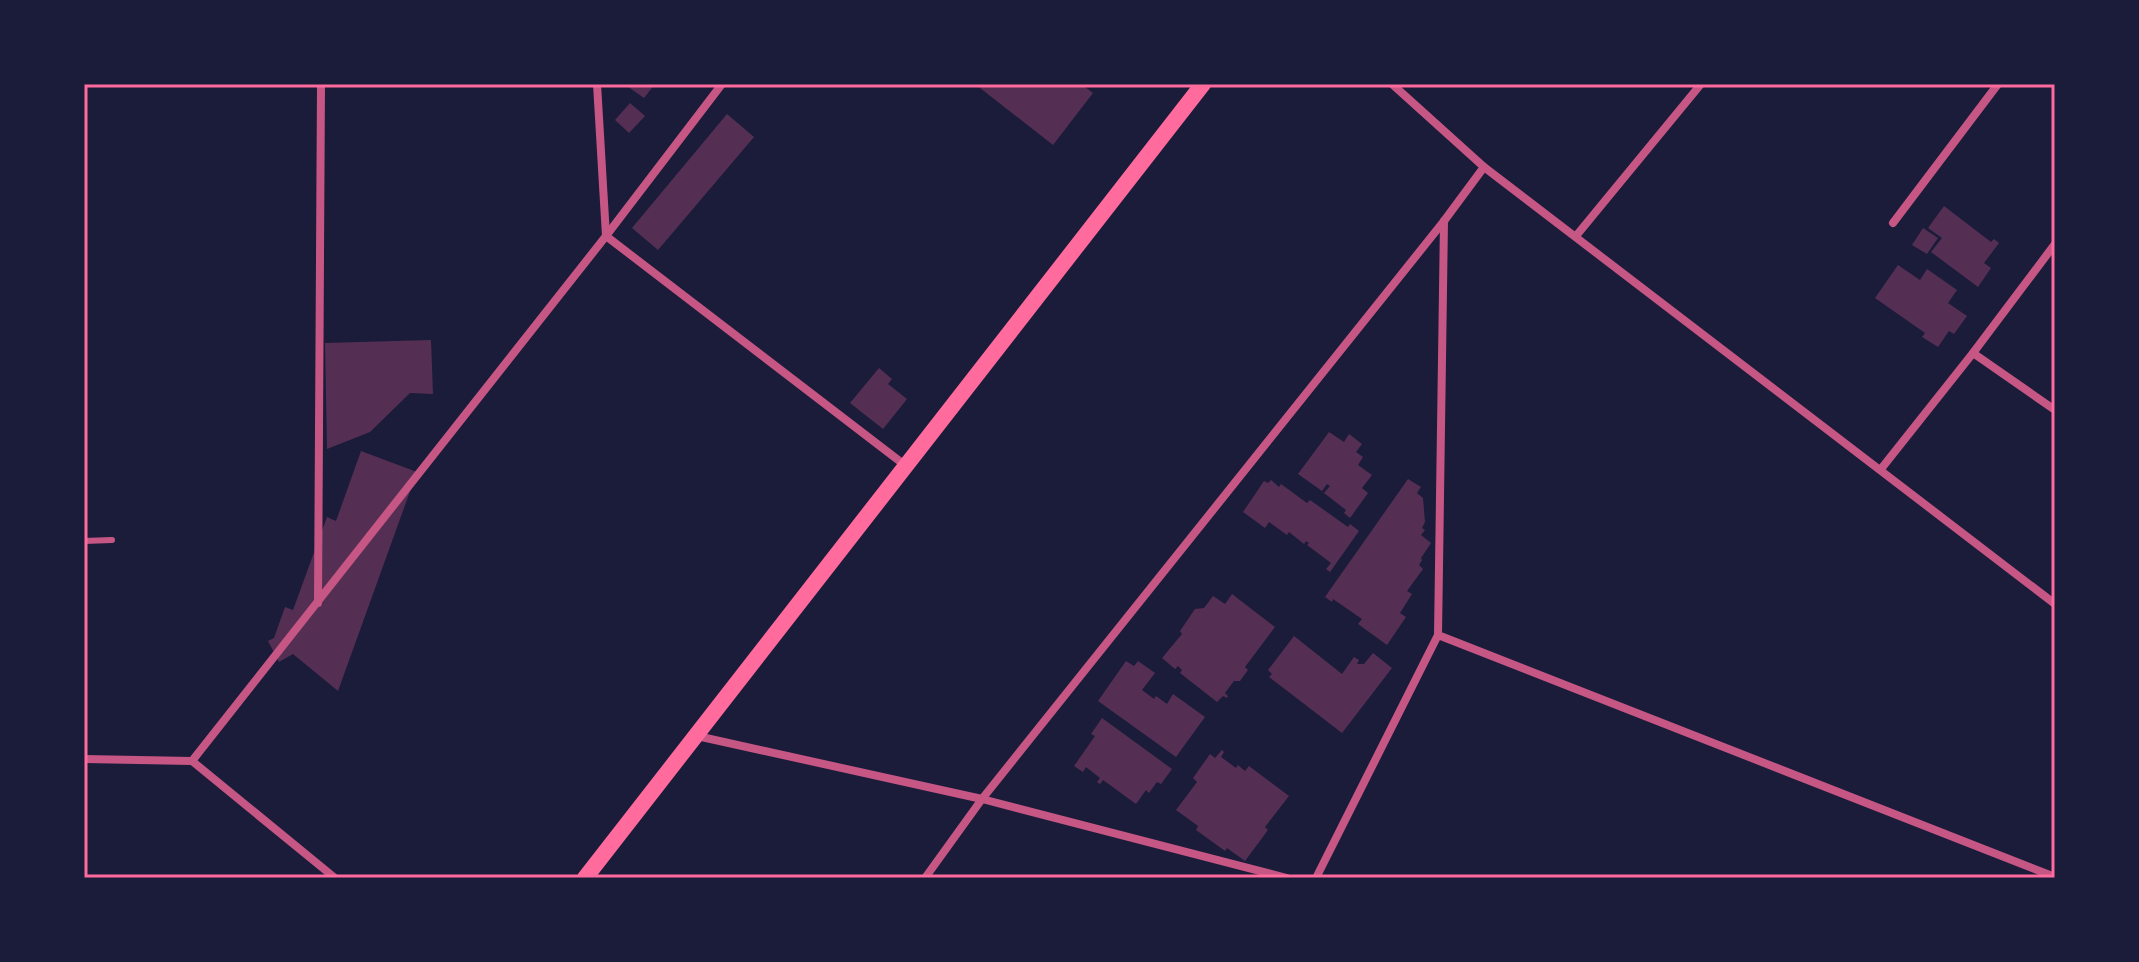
<svg xmlns="http://www.w3.org/2000/svg" width="2139" height="962" font-family="'PT Serif',serif">
<style>
.building{fill:#542f53}
.lines{fill:none;stroke-linecap:round;stroke-linejoin:round}
.service{stroke:#c65784;stroke-width:6}
.minor{stroke:#c65784;stroke-width:8}
.secondary{stroke:#ff6b9d;stroke-width:16}
.neatline{fill:none;stroke:#ff6b9d;stroke-width:3}
</style>
<rect width="100%" height="100%" fill="#1b1b3a"/>
<g class="building">
<polygon points="624,84 655,84 644,98"/>
<polygon points="975,84 1081,84 1093,93 1053,145"/>
<polygon points="630,103 645,116 629,133 615,120"/>
<polygon points="727,114 754,137 658,250 632,228"/>
<polygon points="1944,206 1991,242 1994,239 1999,243 1984,263 1991,268 1978,287 1931,252 1942,238 1928,228"/>
<polygon points="1923,228 1938,238 1927,254 1912,245"/>
<polygon points="1898,265 1920,280 1927,269 1957,290 1948,303 1967,316 1954,334 1949,331 1938,347 1922,337 1925,333 1875,298"/>
<polygon points="431,340 433,394 410,393 370,432 327,449 325,343"/>
<polygon points="879,368 892,379 888,384 907,399 883,429 850,403"/>
<polygon points="1329,432 1344,442 1349,434 1362,444 1356,452 1363,457 1358,465 1372,475 1362,488 1368,493 1350,518 1344,513 1346,510 1324,493 1330,486 1327,484 1322,491 1298,474"/>
<polygon points="361,451 417,472 338,691 293,654 279,662 268,641 274,638 285,607 293,610 327,517 336,521"/>
<polygon points="1408,479 1421,487 1417,493 1423,498 1425,522 1422,528 1425,530 1421,535 1431,543 1421,558 1422,560 1419,565 1423,569 1407,591 1412,594 1400,613 1406,617 1387,645 1358,624 1362,619 1333,599 1332,602 1325,597"/>
<polygon points="1271,480 1279,487 1281,484 1307,503 1310,500 1348,527 1350,524 1359,531 1330,572 1326,569 1331,563 1307,545 1309,543 1306,541 1304,544 1289,532 1287,535 1269,522 1265,528 1243,512 1264,481 1268,483"/>
<polygon points="1232,594 1275,627 1245,667 1248,670 1240,681 1234,681 1225,693 1228,696 1227,698 1223,696 1217,702 1180,673 1182,670 1178,666 1175,669 1162,658 1182,634 1180,631 1195,609 1204,608 1213,596 1225,604"/>
<polygon points="1294,636 1342,674 1354,657 1359,660 1357,664 1364,664 1373,653 1392,668 1342,733 1269,677 1272,674 1268,670"/>
<polygon points="1126,661 1134,666 1138,661 1155,673 1142,690 1154,699 1156,696 1167,704 1173,694 1205,717 1176,757 1098,701"/>
<polygon points="1102,718 1172,769 1161,784 1157,782 1149,793 1146,790 1136,804 1103,780 1100,784 1097,782 1100,778 1086,767 1083,772 1074,766 1095,736 1091,734"/>
<polygon points="1222,750 1224,752 1221,757 1236,768 1238,765 1245,771 1249,766 1289,796 1265,827 1268,830 1245,861 1227,848 1225,851 1196,830 1198,826 1176,810 1197,782 1193,778 1210,754 1215,758"/>
</g>
<g class="lines">
<polyline class="service" points="84,541 112,540"/>
<g class="minor">
<polyline points="597,84 606,236 906,466"/>
<polyline points="1392,84 1484,167 2055,604"/>
<polyline points="1444,221 1438,635 2055,877"/>
<polyline points="1893,223 1998,84"/>
<polyline points="1576,236 1701,84"/>
<polyline points="1973,353 2055,410"/>
<polyline points="1881,469 1973,353 2055,244"/>
<polyline points="318,603 321,84"/>
<polyline points="697,736 982,799 1287,878"/>
<polyline points="84,759 192,761 335,878"/>
<polyline points="192,761 606,236 722,84"/>
<polyline points="925,878 982,799 1444,221 1484,167"/>
<polyline points="1316,878 1438,635"/>
</g>
<polyline class="secondary" points="585,878 1203,84"/>
</g>
<rect width="2139" height="962" fill="none" stroke="#1b1b3a" stroke-width="172"/>
<rect x="86" y="86" width="1967" height="790" class="neatline"/>
</svg>
